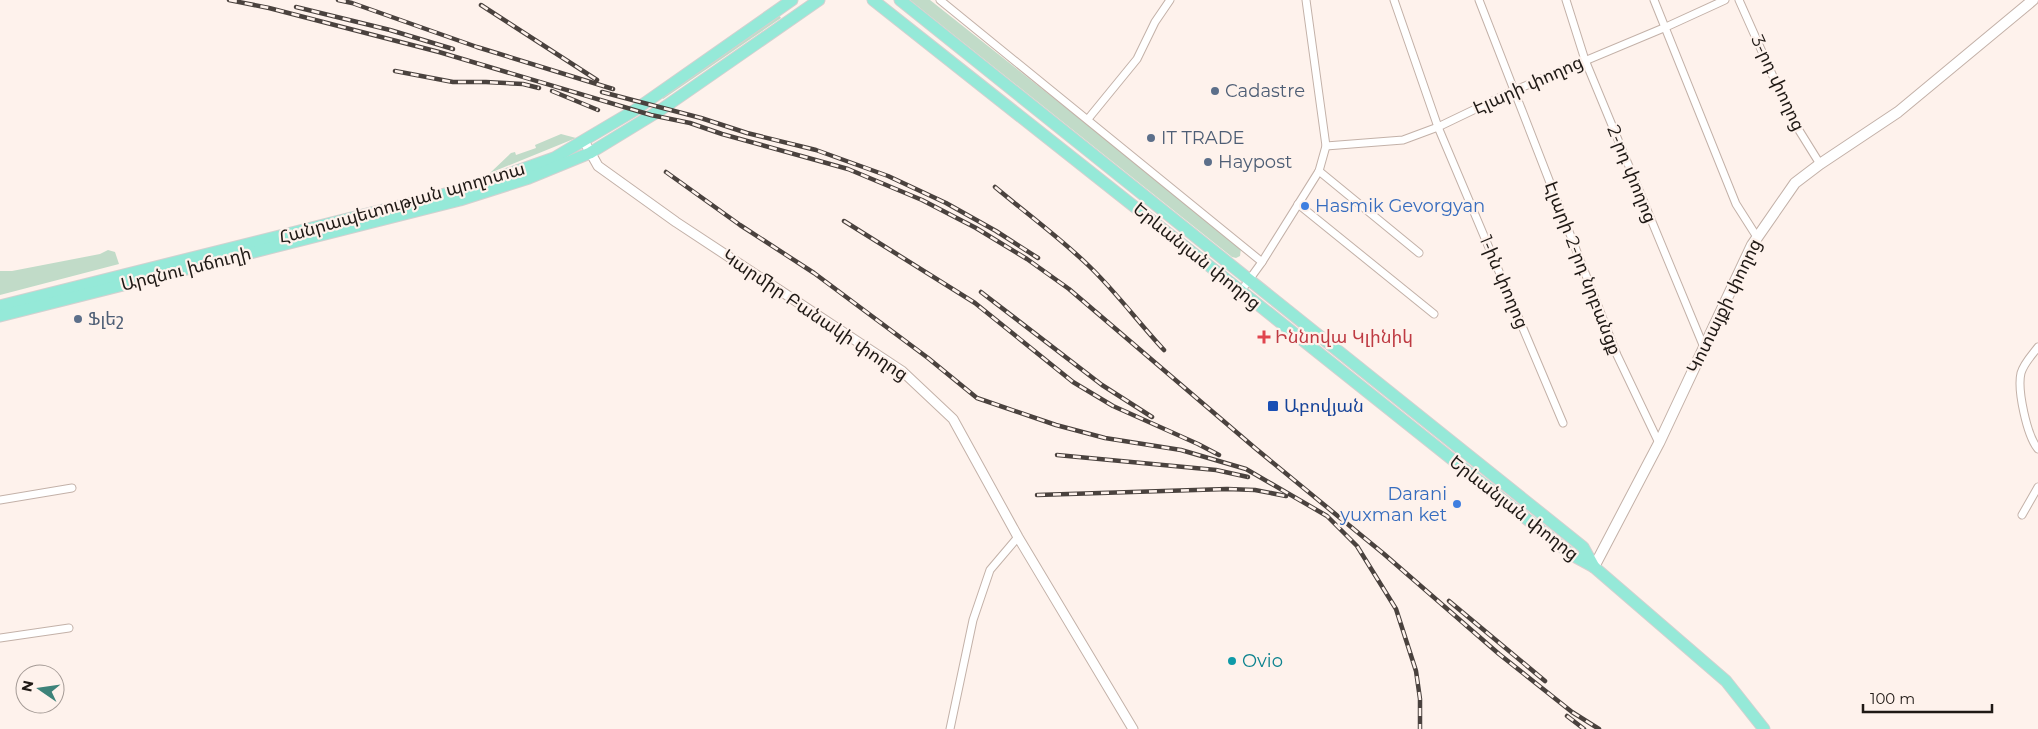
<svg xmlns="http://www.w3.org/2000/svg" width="2038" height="729" font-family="Montserrat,'Noto Sans Armenian',sans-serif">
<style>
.green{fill:#c1dbc8}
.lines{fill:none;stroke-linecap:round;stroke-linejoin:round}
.minor-casing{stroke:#c3b1a8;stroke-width:9}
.tertiary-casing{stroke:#c3b1a8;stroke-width:11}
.secondary-casing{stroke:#c3b1a8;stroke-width:12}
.primary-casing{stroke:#d2d1d0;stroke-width:13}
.minor{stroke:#fff;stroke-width:7}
.tertiary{stroke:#fff;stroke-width:9}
.secondary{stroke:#fff;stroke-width:10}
.primary{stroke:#95e9d8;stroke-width:11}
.rail-casing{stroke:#4a423e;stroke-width:4.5}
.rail{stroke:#fef2ec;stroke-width:2.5;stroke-dasharray:8;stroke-linecap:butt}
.service-dot{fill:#5c6f8a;stroke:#fef2ec;stroke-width:2}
.shop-dot{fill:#3f7fe0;stroke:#fef2ec;stroke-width:2}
.health-dot{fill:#e0444e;stroke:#fef2ec;stroke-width:2}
.transit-dot{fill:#1a4fb4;stroke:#fef2ec;stroke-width:2}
.culture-dot{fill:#0f9aa8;stroke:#fef2ec;stroke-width:2}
.labels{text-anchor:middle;stroke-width:4.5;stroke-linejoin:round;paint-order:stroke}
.street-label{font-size:18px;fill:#1f1915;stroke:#fef2ec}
.service-label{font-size:18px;fill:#4e5e75;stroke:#fef2ec;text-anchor:start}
.shop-label{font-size:18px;fill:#366cbe;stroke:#fef2ec;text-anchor:start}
.health-label{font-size:18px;fill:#be3a42;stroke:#fef2ec;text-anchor:start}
.transit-label{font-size:18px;fill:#164399;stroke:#fef2ec;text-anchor:start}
.culture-label{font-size:18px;fill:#0d838f;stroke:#fef2ec;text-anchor:start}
</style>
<rect width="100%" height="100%" fill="#fef2ec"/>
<g class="green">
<polygon points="910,0 930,0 1238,244 1241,248 1240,256 1236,258 1232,257"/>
<polygon points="779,15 781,18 663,99 661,96"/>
<polygon points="561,134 576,138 490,173 511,153 515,152 516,155 536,148 535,145"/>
<polygon points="108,250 115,252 119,264 0,295 0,271 12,271 100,254"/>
</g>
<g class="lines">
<defs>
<g id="minor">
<polyline points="940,0 1262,262"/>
<polyline points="1394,0 1438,127 1563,423"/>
<polyline points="1479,0 1617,355 1659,443"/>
<polyline points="1566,0 1585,60 1703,345"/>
<polyline points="1654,0 1736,204 1757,237"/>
<polyline points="1739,0 1792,119 1820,164"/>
<polyline points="1088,119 1137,59 1155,22 1170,0"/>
<polyline points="1326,146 1403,140 1438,127 1513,91 1666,27 1725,0"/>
<polyline points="1319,171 1419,253"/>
<polyline points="1298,204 1434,314"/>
<polyline points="1241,291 1262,262 1319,171 1326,146 1306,0"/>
<path d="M2038,347C2032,355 2024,363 2021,373C2017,390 2027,436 2038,449"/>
<polyline points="0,500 72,488"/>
<polyline points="2022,515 2038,487"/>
<polyline points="0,638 69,628"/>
<polyline points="950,729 973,620 990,570 1018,537"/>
</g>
<polyline id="tertiary" points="584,141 598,166 676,222 902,371 953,419 1018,537 1133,729"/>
<polyline id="secondary" points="1594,567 1659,443 1752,245 1795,183 1820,164 1898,112 2033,0"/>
<g id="primary">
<polyline points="873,0 1241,291 1572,555 1594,567 1726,681 1764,729"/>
<polyline points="900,0 1583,547 1594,567"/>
<polyline points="0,306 407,204 471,187 554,158 635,110 792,0"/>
<polyline points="0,316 460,200 529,178 590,153 662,109 819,0"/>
</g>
</defs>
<use href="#minor" class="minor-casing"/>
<use href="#tertiary" class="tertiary-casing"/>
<use href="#secondary" class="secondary-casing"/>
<use href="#primary" class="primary-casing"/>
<use href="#minor" class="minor"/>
<use href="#tertiary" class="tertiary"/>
<use href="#secondary" class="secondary"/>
<use href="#primary" class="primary"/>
<defs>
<g id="rail">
<polyline points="229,0 269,8 439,52 651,115 690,123 722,134 848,169 922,200 976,228 1027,259 1069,289 1255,448 1384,554 1499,654 1572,712 1599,729"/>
<polyline points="338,0 352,3 477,47 613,89"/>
<polyline points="481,5 597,80"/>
<polyline points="296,7 390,30 453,49"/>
<polyline points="395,71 453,82 486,82 523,84 539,88"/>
<polyline points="552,91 598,110"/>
<polyline points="602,92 701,118 747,133 816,150 888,176 946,203 996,231 1038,258"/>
<polyline points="666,172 740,225 814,273 928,358 977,398 1056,425 1105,438 1181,450 1246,469 1327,516 1357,546 1396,609 1416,671 1420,699 1420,729"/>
<path d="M995,187C1026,213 1060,238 1089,266C1116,292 1138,322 1164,350"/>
<polyline points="844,221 975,303 1073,382 1113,406 1198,444 1219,455"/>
<polyline points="981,292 1102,385 1152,417"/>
<polyline points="1057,455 1216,470 1248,477"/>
<polyline points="1037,495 1227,489 1255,490 1286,496"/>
<polyline points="1449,601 1545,681"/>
<polyline points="1567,716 1584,729"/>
</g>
</defs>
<use href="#rail" class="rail-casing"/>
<use href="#rail" class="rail"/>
</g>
<g class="service-dot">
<circle cx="1215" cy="91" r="5"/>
<circle cx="1151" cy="138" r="5"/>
<circle cx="1208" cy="162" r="5"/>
<circle cx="78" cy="319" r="5"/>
</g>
<g class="shop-dot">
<circle cx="1305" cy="206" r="5"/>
<circle cx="1457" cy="504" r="5"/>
</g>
<path class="health-dot" d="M1261.5 329.5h5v5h5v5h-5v5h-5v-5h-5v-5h5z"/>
<rect class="transit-dot" x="1267" y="400" width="12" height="12" rx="2.5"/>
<circle class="culture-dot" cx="1232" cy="661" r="5"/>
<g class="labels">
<g class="street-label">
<text transform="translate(1778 83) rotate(65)" y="6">3-րդ փողոց</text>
<text transform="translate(1528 85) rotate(-24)" y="6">Էլարի փողոց</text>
<text transform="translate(1632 174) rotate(68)" y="6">2-րդ փողոց</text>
<text transform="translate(402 203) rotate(-16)" y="6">Հանրապետության պողոտա</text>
<text transform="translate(1197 256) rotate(39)" y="6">Երևանյան փողոց</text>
<text transform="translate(1583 268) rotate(69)" y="6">Էլարի 2-րդ նրբանցք</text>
<text transform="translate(186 269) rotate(-14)" y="6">Արզնու խճուղի</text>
<text transform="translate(1504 282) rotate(67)" y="6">1-ին փողոց</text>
<text transform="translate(1724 306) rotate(-64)" y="6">Կոտայքի փողոց</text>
<text transform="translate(815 315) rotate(34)" y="6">Կարմիր Բանակի փողոց</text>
<text transform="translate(1514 508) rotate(38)" y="6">Երևանյան փողոց</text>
</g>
<g class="service-label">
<text x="1225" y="97">Cadastre</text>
<text x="1161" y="144">IT TRADE</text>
<text x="1218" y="168">Haypost</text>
<text x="88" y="325">Ֆլեշ</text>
</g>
<g class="shop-label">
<text x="1315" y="212">Hasmik Gevorgyan</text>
<text x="1447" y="500" text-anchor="end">Darani<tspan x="1447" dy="21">yuxman ket</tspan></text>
</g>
<g class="health-label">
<text x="1275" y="343">Իննովա Կլինիկ</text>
</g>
<g class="transit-label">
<text x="1284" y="412">Աբովյան</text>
</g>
<g class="culture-label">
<text x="1242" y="667">Ovio</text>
</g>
</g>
<g transform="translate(40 689) rotate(283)"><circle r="24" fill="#fef2ec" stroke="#a59b96"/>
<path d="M0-4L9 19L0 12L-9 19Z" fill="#3d837a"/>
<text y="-8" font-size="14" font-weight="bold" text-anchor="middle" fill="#1f1915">N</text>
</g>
<path d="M1863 704v8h129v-8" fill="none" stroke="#1f1915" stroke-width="2.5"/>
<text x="1870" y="704" font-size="15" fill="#1f1915" stroke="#fef2ec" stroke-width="4" paint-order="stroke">100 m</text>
</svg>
